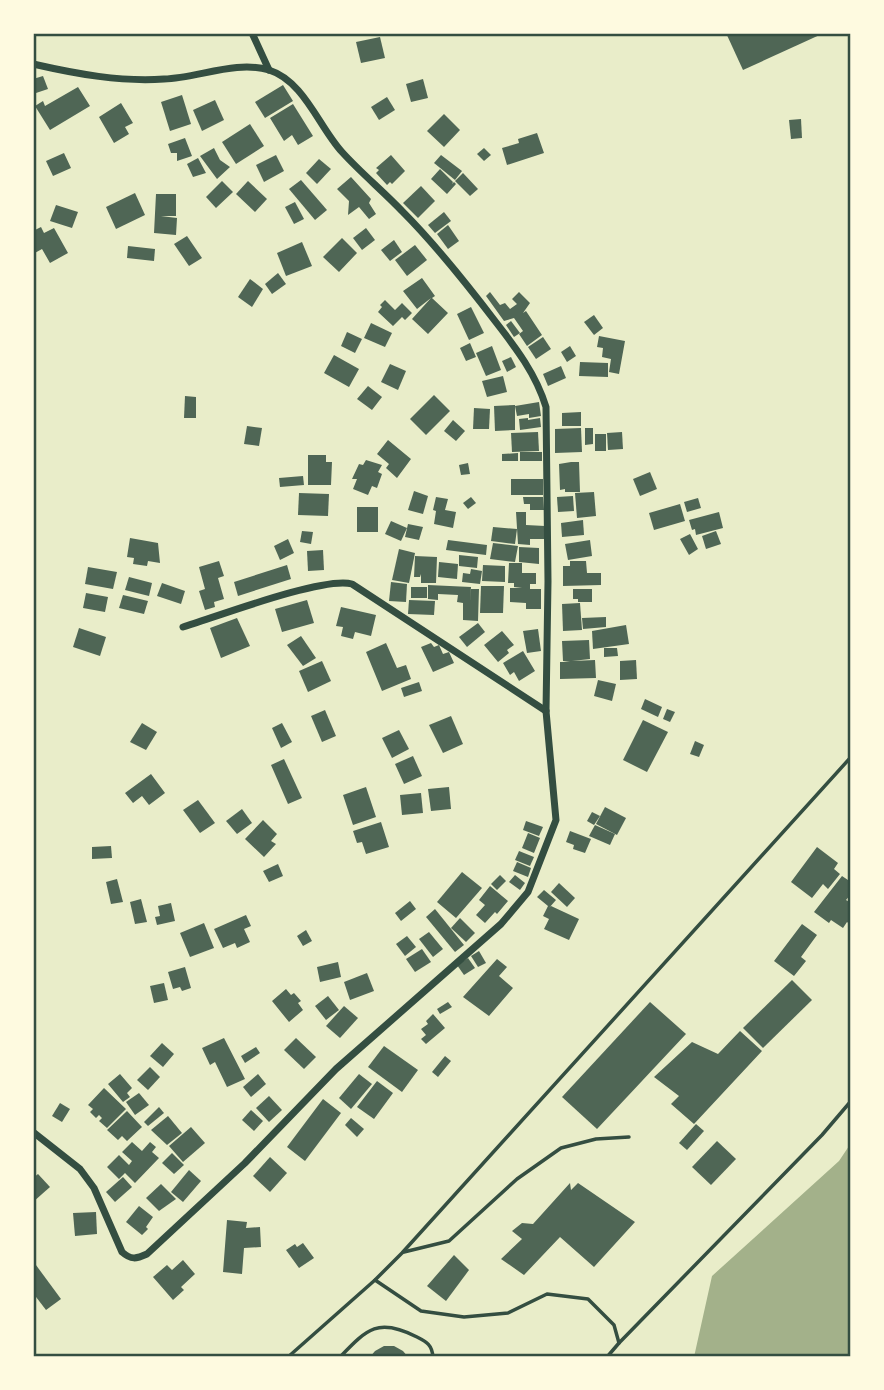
<svg xmlns="http://www.w3.org/2000/svg" width="884" height="1390" font-family="Raleway,sans-serif">
<style>
.water{fill:#a3b18a}
.building{fill:#4f6655}
.lines{fill:none;stroke-linecap:round;stroke-linejoin:round}
.service{stroke:#344e41;stroke-width:3.5}
.minor{stroke:#344e41;stroke-width:7}
.neatline{fill:none;stroke:#344e41;stroke-width:2.5}
</style>
<rect width="100%" height="100%" fill="#e9edc9"/>
<polygon class="water" points="851,1143 851,1357 694,1357 712,1276 839,1161"/>
<g class="building">
<polygon points="726,33 824,33 743,70"/>
<polygon points="380,37 385,58 361,63 356,42"/>
<polygon points="43,76 48,89 33,94 33,79"/>
<polygon points="423,79 428,98 411,102 406,84"/>
<polygon points="283,85 293,101 265,118 255,102"/>
<polygon points="78,87 90,106 50,130 35,106 43,101 45,106"/>
<polygon points="182,95 191,124 170,131 161,102"/>
<polygon points="387,97 395,110 379,120 371,107"/>
<polygon points="215,100 224,120 202,131 193,110"/>
<polygon points="121,103 133,123 125,127 129,134 114,143 99,117"/>
<polygon points="293,104 313,136 298,145 292,135 284,141 270,118"/>
<polygon points="444,114 460,130 444,147 427,131"/>
<polygon points="801,119 802,138 791,139 789,120"/>
<polygon points="250,124 264,146 236,164 222,142"/>
<polygon points="537,133 544,153 507,165 502,148 519,143 518,139"/>
<polygon points="185,138 192,156 177,161 177,153 171,153 168,144"/>
<polygon points="214,148 220,160 230,167 217,179 200,156"/>
<polygon points="484,148 491,155 484,161 477,154"/>
<polygon points="64,153 71,168 53,176 46,161"/>
<polygon points="276,155 284,171 264,182 256,165"/>
<polygon points="391,155 405,171 392,184 390,182 387,185 376,173 379,170 376,168"/>
<polygon points="441,155 462,171 455,180 434,163"/>
<polygon points="198,158 206,173 193,177 187,164"/>
<polygon points="319,159 331,169 317,184 306,173"/>
<polygon points="440,169 453,182 452,184 454,182 456,184 447,194 431,179"/>
<polygon points="463,173 478,189 470,196 455,181"/>
<polygon points="351,177 371,199 369,203 376,214 369,219 359,207 348,215 349,201 337,189"/>
<polygon points="301,180 327,210 315,220 289,189"/>
<polygon points="222,181 233,192 216,208 206,197"/>
<polygon points="248,181 267,199 255,212 236,194"/>
<polygon points="421,186 435,201 418,218 403,203"/>
<polygon points="135,193 145,215 116,229 106,207"/>
<polygon points="156,194 176,194 176,216 161,216 177,218 176,235 154,233"/>
<polygon points="295,202 304,219 294,224 285,207"/>
<polygon points="56,205 78,212 72,228 50,221"/>
<polygon points="444,212 451,221 435,233 428,225"/>
<polygon points="448,225 459,241 448,249 437,234"/>
<polygon points="41,227 44,233 54,228 68,253 50,263 42,249 33,254 33,231"/>
<polygon points="366,228 375,240 362,250 353,238"/>
<polygon points="187,236 202,258 189,266 174,244"/>
<polygon points="342,238 357,253 339,272 323,257"/>
<polygon points="394,240 402,252 390,261 381,250"/>
<polygon points="302,242 312,266 286,276 277,253"/>
<polygon points="415,245 427,260 407,276 395,260"/>
<polygon points="128,246 155,249 154,261 127,258"/>
<polygon points="278,273 286,284 272,294 265,284"/>
<polygon points="422,278 435,296 432,298 448,313 428,334 412,319 431,298 417,309 403,291"/>
<polygon points="250,279 263,289 252,307 238,297"/>
<polygon points="490,292 500,305 505,303 510,309 517,304 512,299 519,292 530,303 523,313 526,311 542,335 527,346 519,334 523,331 514,318 504,321 486,296"/>
<polygon points="385,300 395,310 402,303 412,313 405,320 402,317 393,326 378,312 382,307 380,305"/>
<polygon points="471,307 484,333 469,340 457,314"/>
<polygon points="594,315 603,328 594,335 584,322"/>
<polygon points="511,321 520,333 514,337 506,325"/>
<polygon points="371,323 392,333 385,347 364,338"/>
<polygon points="347,332 362,339 355,353 341,346"/>
<polygon points="599,336 625,341 619,374 609,372 611,359 602,357 603,348 597,347"/>
<polygon points="543,337 551,349 536,359 528,347"/>
<polygon points="470,343 476,357 466,361 460,348"/>
<polygon points="492,346 501,370 486,376 476,353"/>
<polygon points="570,346 576,356 567,362 561,352"/>
<polygon points="334,355 359,369 349,387 324,373"/>
<polygon points="511,357 516,367 507,372 502,361"/>
<polygon points="580,362 608,363 608,377 579,376"/>
<polygon points="390,364 406,371 398,390 381,382"/>
<polygon points="561,366 566,378 548,386 543,374"/>
<polygon points="503,376 507,392 487,397 482,381"/>
<polygon points="368,386 382,397 372,410 357,399"/>
<polygon points="434,395 450,411 426,435 410,419"/>
<polygon points="185,396 196,397 196,418 184,418"/>
<polygon points="539,402 541,416 529,418 529,414 517,416 515,406"/>
<polygon points="515,405 515,430 495,431 494,406"/>
<polygon points="474,408 490,409 489,429 473,429"/>
<polygon points="581,412 581,426 562,426 562,413"/>
<polygon points="528,418 528,420 540,418 541,427 520,430 519,419"/>
<polygon points="453,420 465,431 456,441 444,431"/>
<polygon points="247,426 262,428 259,446 244,444"/>
<polygon points="581,428 582,452 555,453 555,429"/>
<polygon points="585,428 593,428 593,444 585,445"/>
<polygon points="538,432 539,451 512,452 511,433"/>
<polygon points="622,432 623,449 608,450 607,433"/>
<rect x="595" y="434" width="11" height="17"/>
<polygon points="388,440 411,459 397,478 386,468 389,464 377,454"/>
<rect x="520" y="452" width="22" height="9"/>
<polygon points="518,453 518,461 502,461 502,454"/>
<polygon points="308,455 326,455 326,462 332,462 331,485 308,485"/>
<polygon points="366,460 382,465 378,472 382,474 377,488 372,486 368,495 353,489 357,479 352,479 359,464 363,465"/>
<polygon points="571,462 579,462 580,492 565,492 565,489 560,490 559,464"/>
<polygon points="468,463 470,474 461,475 459,465"/>
<polygon points="650,472 657,489 640,496 633,479"/>
<polygon points="303,476 304,485 280,487 279,478"/>
<rect x="511" y="479" width="32" height="16"/>
<polygon points="414,491 428,496 423,514 408,510"/>
<polygon points="594,492 596,516 577,518 575,493"/>
<polygon points="299,493 329,494 328,516 298,515"/>
<polygon points="573,496 574,511 558,512 557,497"/>
<polygon points="436,497 448,499 445,510 456,512 453,528 434,524 436,511 433,510"/>
<polygon points="471,497 476,503 468,509 463,503"/>
<polygon points="523,497 543,497 544,510 530,510 530,504 524,504"/>
<polygon points="698,498 701,508 687,512 684,502"/>
<polygon points="680,504 685,521 654,530 649,513"/>
<rect x="357" y="507" width="21" height="25"/>
<polygon points="516,512 526,512 526,525 545,526 545,539 530,539 530,545 518,544"/>
<polygon points="719,512 723,528 696,535 695,529 692,530 689,520"/>
<polygon points="583,520 584,535 562,537 561,523"/>
<polygon points="391,521 407,528 401,541 385,534"/>
<polygon points="408,524 423,527 419,540 405,537"/>
<polygon points="493,527 517,529 515,544 491,541"/>
<polygon points="302,531 313,532 311,544 300,542"/>
<polygon points="716,531 721,544 706,549 702,536"/>
<polygon points="690,534 698,549 689,555 680,539"/>
<polygon points="130,538 158,543 160,563 148,561 147,566 133,564 134,558 127,557"/>
<polygon points="288,539 294,553 280,560 274,546"/>
<polygon points="448,540 487,545 486,555 446,550"/>
<polygon points="590,540 592,556 568,560 565,544"/>
<polygon points="493,543 518,546 515,562 490,559"/>
<polygon points="519,547 539,548 539,564 519,562"/>
<polygon points="399,549 415,553 409,583 392,580"/>
<polygon points="323,550 324,570 308,571 307,551"/>
<polygon points="459,555 478,557 477,568 459,566"/>
<polygon points="415,556 437,557 436,583 421,583 421,574 420,577 414,577"/>
<polygon points="219,561 224,576 218,578 224,599 214,602 215,607 205,610 199,591 205,589 199,567"/>
<polygon points="570,561 586,561 587,573 601,573 601,585 563,586 563,566 570,566"/>
<polygon points="439,562 458,564 457,579 438,577"/>
<polygon points="509,563 522,563 522,573 536,573 536,584 530,584 530,589 541,589 541,609 526,609 526,603 510,602 510,588 522,588 514,587 514,583 508,583"/>
<polygon points="287,565 291,579 238,596 234,582"/>
<polygon points="483,565 505,566 505,582 482,581"/>
<polygon points="88,567 117,572 113,589 85,584"/>
<polygon points="471,569 482,571 480,584 462,582 463,573 470,574"/>
<polygon points="129,577 152,583 149,596 125,590"/>
<polygon points="391,582 407,584 406,602 389,601"/>
<polygon points="162,583 185,591 181,604 157,596"/>
<polygon points="428,585 471,587 470,603 471,589 479,589 478,621 463,620 463,603 457,602 458,595 438,594 438,600 428,599"/>
<polygon points="481,586 504,586 503,613 480,613"/>
<rect x="411" y="587" width="16" height="11"/>
<polygon points="573,589 592,589 592,602 578,602 578,599 573,599"/>
<polygon points="86,593 108,597 105,612 83,608"/>
<polygon points="123,595 148,601 144,614 119,608"/>
<polygon points="307,600 314,623 282,632 275,609"/>
<polygon points="409,600 435,601 434,615 408,614"/>
<polygon points="580,603 582,630 563,631 562,604"/>
<polygon points="341,607 376,615 371,636 355,632 353,639 341,636 343,627 336,626"/>
<polygon points="606,617 606,627 583,629 582,618"/>
<polygon points="237,618 250,646 221,658 210,628"/>
<polygon points="478,623 485,632 467,647 459,637"/>
<polygon points="626,625 629,644 593,649 592,631"/>
<polygon points="79,628 106,637 100,656 73,647"/>
<polygon points="538,629 541,651 527,653 523,631"/>
<polygon points="502,631 514,645 507,650 509,653 498,662 484,645"/>
<polygon points="301,636 316,658 303,666 287,645"/>
<polygon points="589,640 590,659 572,661 595,660 596,678 560,679 560,662 570,662 563,661 562,641"/>
<polygon points="386,643 397,668 406,665 411,679 382,691 366,652"/>
<polygon points="431,643 434,647 439,645 443,654 449,652 454,663 433,672 421,647"/>
<polygon points="604,648 617,648 618,656 604,657"/>
<polygon points="523,651 535,671 519,681 514,672 510,675 503,663"/>
<polygon points="636,660 637,679 620,680 620,661"/>
<polygon points="322,661 331,681 308,692 299,671"/>
<polygon points="598,680 616,684 612,701 594,696"/>
<polygon points="419,682 422,691 404,697 401,688"/>
<polygon points="645,699 662,707 658,717 641,709"/>
<polygon points="667,709 675,712 670,722 663,719"/>
<polygon points="325,710 336,736 322,742 311,716"/>
<polygon points="451,716 463,744 443,753 429,725"/>
<polygon points="643,720 668,732 647,772 623,760"/>
<polygon points="142,723 157,732 146,750 130,742"/>
<polygon points="282,723 292,742 281,748 272,728"/>
<polygon points="399,730 409,749 392,758 382,738"/>
<polygon points="695,741 704,745 699,757 690,754"/>
<polygon points="413,756 422,776 404,784 395,764"/>
<polygon points="284,759 302,798 288,804 271,765"/>
<polygon points="151,774 165,793 149,805 142,796 133,803 125,793"/>
<polygon points="366,787 376,817 353,825 343,795"/>
<polygon points="449,787 451,809 431,811 428,789"/>
<polygon points="421,793 423,813 402,815 400,795"/>
<polygon points="198,800 215,823 200,833 183,810"/>
<polygon points="605,807 626,818 617,835 596,824"/>
<polygon points="242,809 252,823 237,834 226,821"/>
<polygon points="592,812 600,816 594,825 587,821"/>
<polygon points="263,820 277,834 271,841 276,844 264,857 245,839"/>
<polygon points="526,821 543,827 539,836 523,830"/>
<polygon points="381,822 389,847 366,854 362,842 357,843 353,831"/>
<polygon points="595,825 615,834 610,845 589,836"/>
<polygon points="570,831 591,839 585,853 573,849 574,845 566,842"/>
<polygon points="528,833 540,838 534,853 522,848"/>
<polygon points="111,846 112,858 92,859 92,847"/>
<polygon points="817,847 838,863 834,869 840,874 828,889 823,884 812,898 791,882"/>
<polygon points="519,851 534,857 530,866 515,860"/>
<polygon points="517,862 531,868 528,877 513,871"/>
<polygon points="278,864 283,876 269,882 263,871"/>
<polygon points="462,872 482,888 456,918 437,902"/>
<polygon points="500,875 506,881 497,890 491,884"/>
<polygon points="515,875 525,883 520,890 509,882"/>
<polygon points="842,876 851,882 851,894 846,900 851,903 851,925 847,922 843,928 831,920 829,923 814,912"/>
<polygon points="117,879 123,902 111,904 106,882"/>
<polygon points="559,883 575,898 567,907 551,892"/>
<polygon points="490,886 508,901 497,914 495,912 485,923 476,915 485,905 479,900"/>
<polygon points="544,890 556,900 549,908 551,906 579,919 569,940 544,929 549,919 543,916 548,906 537,897"/>
<polygon points="141,899 147,922 135,924 130,902"/>
<polygon points="410,901 416,909 401,921 395,913"/>
<polygon points="171,903 175,921 157,925 155,917 160,916 158,906"/>
<polygon points="435,909 464,945 455,952 426,917"/>
<polygon points="246,915 251,926 244,929 250,942 237,948 235,943 223,948 214,929"/>
<polygon points="460,918 475,933 466,942 451,928"/>
<polygon points="204,923 214,948 190,957 180,933"/>
<polygon points="802,924 817,935 801,957 806,961 794,976 774,961"/>
<polygon points="306,930 312,941 303,946 297,936"/>
<polygon points="429,932 443,949 433,957 419,939"/>
<polygon points="407,936 416,947 405,956 396,944"/>
<polygon points="422,949 431,962 415,972 406,959"/>
<polygon points="479,951 486,963 478,967 471,956"/>
<polygon points="468,958 475,968 464,975 457,965"/>
<polygon points="497,959 507,967 499,976 513,988 489,1016 463,997"/>
<polygon points="338,962 341,977 320,982 317,967"/>
<polygon points="185,967 191,988 182,991 180,987 173,989 168,972"/>
<polygon points="367,973 374,991 350,1000 344,982"/>
<polygon points="792,980 812,1000 763,1048 743,1028"/>
<polygon points="164,983 168,1000 154,1003 150,986"/>
<polygon points="286,989 291,995 294,993 301,1001 298,1003 303,1010 289,1022 272,1001"/>
<polygon points="328,996 339,1010 326,1020 315,1006"/>
<polygon points="448,1002 452,1007 440,1014 437,1009"/>
<polygon points="650,1002 686,1034 597,1129 562,1097"/>
<polygon points="344,1006 358,1018 340,1038 326,1026"/>
<polygon points="433,1014 445,1028 426,1044 421,1039 426,1035 421,1029 428,1024 426,1021"/>
<polygon points="740,1031 762,1051 694,1124 671,1104 679,1096 654,1077 692,1042 718,1054"/>
<polygon points="224,1038 245,1079 227,1087 215,1062 210,1065 202,1048"/>
<polygon points="296,1038 316,1057 304,1069 284,1050"/>
<polygon points="162,1043 174,1054 163,1067 150,1056"/>
<polygon points="384,1046 418,1070 402,1092 368,1067"/>
<polygon points="256,1047 260,1053 245,1063 241,1056"/>
<polygon points="445,1056 451,1061 438,1077 432,1072"/>
<polygon points="150,1067 160,1077 148,1090 137,1080"/>
<polygon points="120,1074 132,1088 127,1093 130,1097 123,1102 108,1084"/>
<polygon points="258,1074 266,1084 251,1097 243,1087"/>
<polygon points="359,1074 372,1084 351,1109 339,1098"/>
<polygon points="377,1081 393,1093 374,1119 357,1107"/>
<polygon points="104,1088 126,1109 107,1128 99,1121 102,1118 99,1115 96,1118 90,1112 93,1109 88,1105"/>
<polygon points="139,1093 149,1105 135,1115 126,1102"/>
<polygon points="269,1096 282,1110 269,1122 256,1108"/>
<polygon points="323,1099 341,1113 305,1161 287,1147"/>
<polygon points="60,1103 70,1109 62,1122 52,1116"/>
<polygon points="159,1107 164,1113 148,1126 144,1122"/>
<polygon points="251,1110 263,1121 254,1131 242,1120"/>
<polygon points="127,1111 142,1127 127,1141 122,1136 118,1140 107,1130"/>
<polygon points="168,1116 182,1133 167,1145 151,1130"/>
<polygon points="351,1118 364,1129 357,1137 345,1125"/>
<polygon points="696,1124 704,1131 687,1150 679,1143"/>
<polygon points="191,1127 205,1143 183,1162 169,1146"/>
<polygon points="717,1141 736,1159 711,1185 692,1167"/>
<polygon points="132,1142 142,1151 150,1142 156,1147 152,1152 159,1158 135,1183 125,1173 119,1179 107,1167 119,1155 129,1165 132,1161 122,1152"/>
<polygon points="172,1153 184,1165 174,1174 162,1163"/>
<polygon points="270,1157 287,1173 270,1192 253,1176"/>
<polygon points="189,1170 201,1181 183,1202 171,1192"/>
<polygon points="38,1174 50,1187 33,1202 33,1178"/>
<polygon points="123,1177 132,1187 115,1202 106,1192"/>
<polygon points="570,1183 571,1190 578,1183 635,1222 594,1267 560,1237 524,1275 501,1259 522,1239 512,1231 522,1223 533,1224"/>
<polygon points="161,1184 176,1199 159,1211 146,1198"/>
<polygon points="139,1206 153,1217 146,1227 148,1229 142,1235 126,1222"/>
<polygon points="96,1212 97,1234 75,1236 73,1213"/>
<polygon points="227,1220 247,1222 246,1228 260,1227 261,1247 244,1248 242,1274 223,1272"/>
<polygon points="303,1243 314,1258 299,1268 286,1250 295,1244 297,1247"/>
<polygon points="454,1255 469,1270 446,1301 427,1286"/>
<polygon points="183,1260 195,1274 181,1287 184,1290 173,1300 153,1277 167,1265 172,1270"/>
<polygon points="33,1261 61,1299 46,1310 33,1293"/>
<polygon points="384,1346 394,1346 403,1351 408,1357 370,1357 375,1351"/>
</g>
<g class="lines">
<g class="service">
<polyline points="404,1252 449,1241 517,1179 561,1148 596,1139 629,1137"/>
<polyline points="375,1280 421,1311 464,1317 508,1313 547,1294 588,1299 614,1325 619,1343 607,1357"/>
<polyline points="619,1343 822,1135 851,1101"/>
<polyline points="288,1357 375,1280 402,1253 851,757"/>
<path d="M340,1357C367,1329 378,1317 417,1337C427,1342 432,1345 433,1357"/>
</g>
<g class="minor">
<polyline points="252,33 269,70"/>
<path d="M33,64C77,74 120,82 164,79C198,78 236,60 269,70C304,81 319,127 342,152C361,173 383,191 402,211C436,245 466,283 495,321C516,348 536,374 546,407L548,581L546,711L556,820L528,892L501,924L336,1069L245,1163L147,1254C136,1259 131,1260 122,1252L94,1188L80,1169L33,1132"/>
<path d="M183,627C216,617 324,576 352,584L546,711"/>
</g>
</g>
<rect width="884" height="1390" fill="none" stroke="#fefae0" stroke-width="70"/>
<rect x="35" y="35" width="814" height="1320" class="neatline"/>
</svg>
